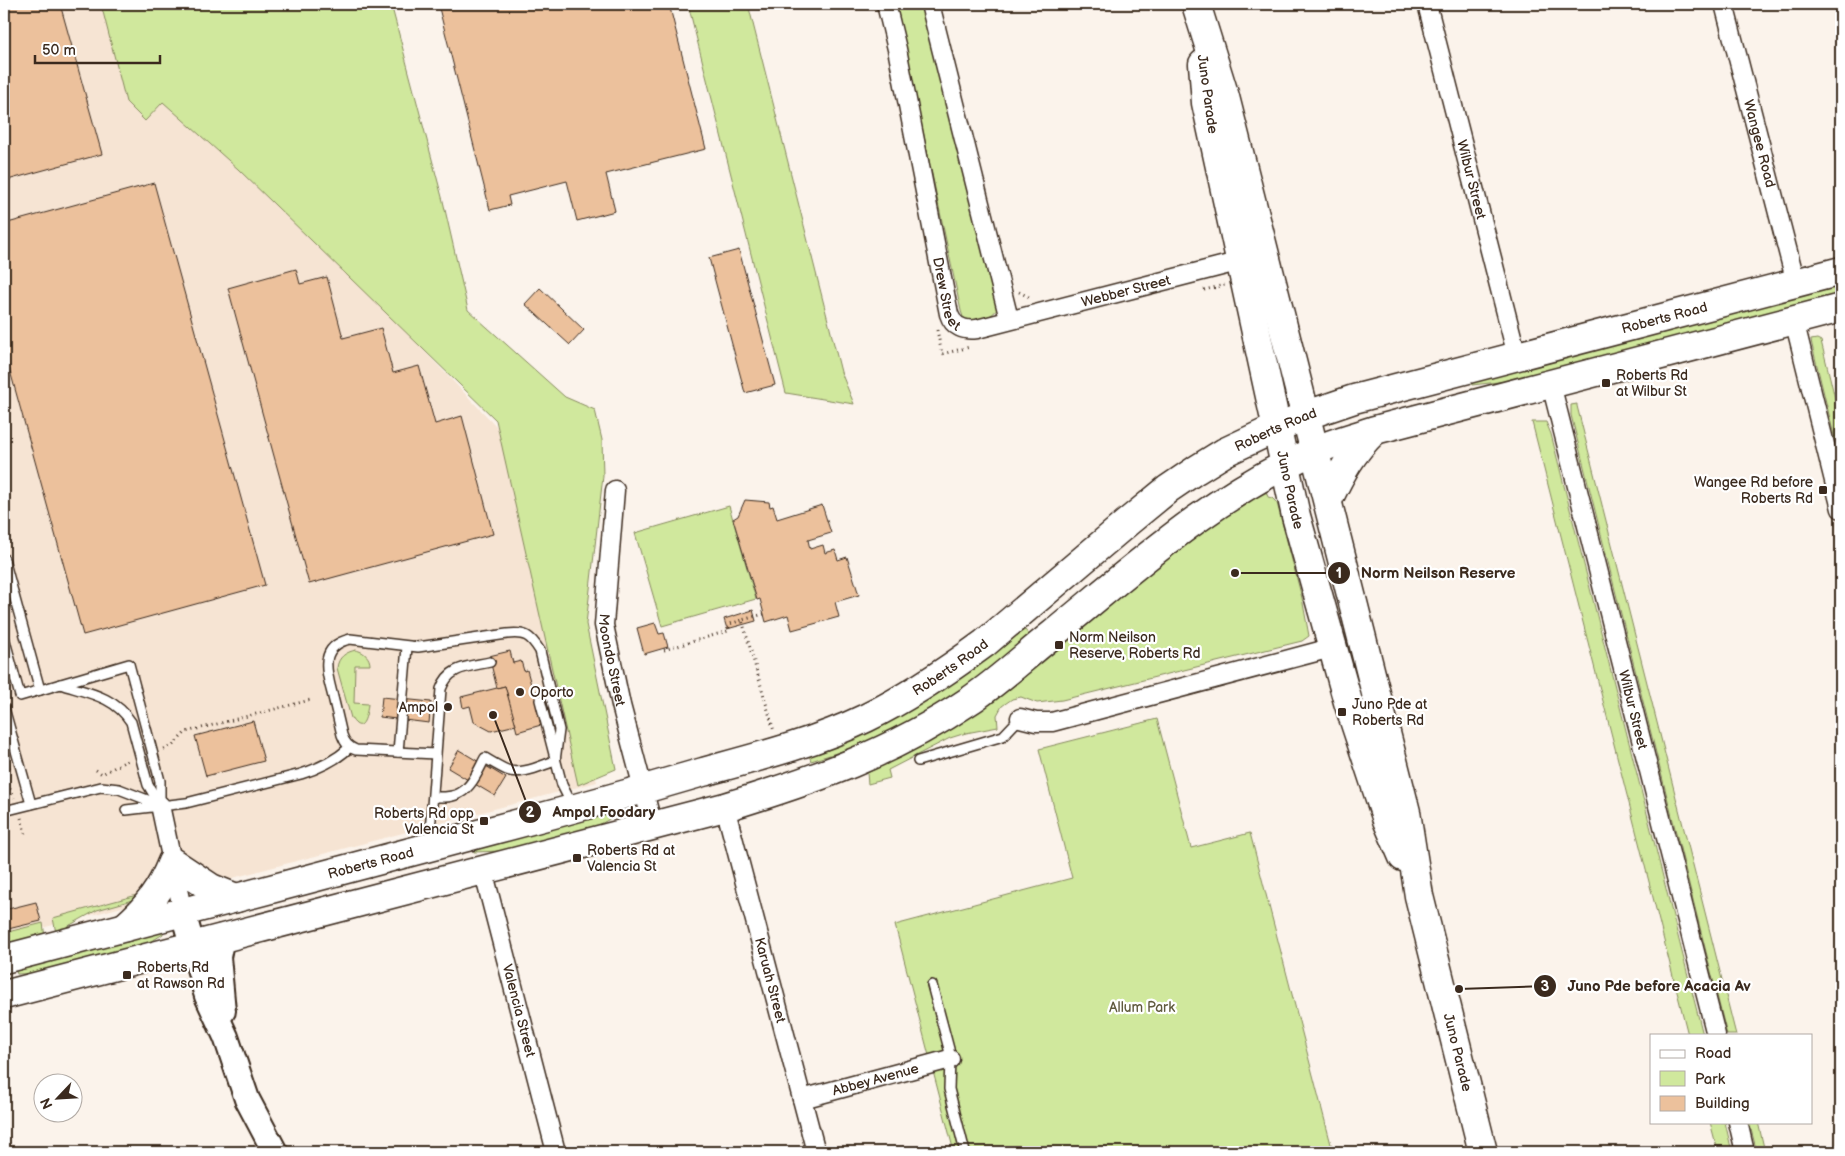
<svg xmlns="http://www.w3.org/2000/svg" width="1845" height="1156" font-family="'Balsamiq Sans',sans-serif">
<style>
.built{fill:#f6e4d3}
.green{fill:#d0e89d;stroke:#86895e}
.building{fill:#ecc19c;stroke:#3b2a1e}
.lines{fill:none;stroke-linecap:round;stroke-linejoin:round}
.service-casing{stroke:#3b2a1e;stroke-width:12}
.minor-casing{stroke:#3b2a1e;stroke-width:21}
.secondary-casing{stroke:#3b2a1e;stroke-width:28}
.primary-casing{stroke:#3b2a1e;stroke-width:31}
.trunk-casing{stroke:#3b2a1e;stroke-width:31}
.path{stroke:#3b2a1e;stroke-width:3;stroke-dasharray:1 4;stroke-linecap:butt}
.service{stroke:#fff;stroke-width:9}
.minor{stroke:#fff;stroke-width:18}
.secondary{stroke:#fff;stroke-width:24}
.primary{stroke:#fff;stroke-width:28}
.trunk{stroke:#fff;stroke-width:28}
.poi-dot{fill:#3b2a1e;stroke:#fff;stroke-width:2}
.labels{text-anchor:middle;stroke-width:4.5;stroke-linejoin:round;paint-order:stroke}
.street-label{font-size:14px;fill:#3b2a1e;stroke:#fff}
.poi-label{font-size:14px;fill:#3b2a1e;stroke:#fff;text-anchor:start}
.park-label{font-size:14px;fill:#605a3e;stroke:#fff}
.leader{fill:none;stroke:#3b2a1e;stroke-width:2}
.callout-dot{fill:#3b2a1e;stroke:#fff;stroke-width:2}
.mark-label{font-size:15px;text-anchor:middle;font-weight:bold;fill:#fff}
.callout-label{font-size:15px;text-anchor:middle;font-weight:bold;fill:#3b2a1e;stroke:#fff;stroke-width:4.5;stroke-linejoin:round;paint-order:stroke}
</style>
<rect width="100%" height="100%" fill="#fbf3eb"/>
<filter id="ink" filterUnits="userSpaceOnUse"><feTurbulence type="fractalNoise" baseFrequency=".02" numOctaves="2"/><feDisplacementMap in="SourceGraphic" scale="10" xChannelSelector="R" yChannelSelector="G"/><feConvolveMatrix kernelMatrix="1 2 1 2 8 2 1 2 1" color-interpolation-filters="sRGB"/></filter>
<g filter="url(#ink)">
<polygon class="built" points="4,4 125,4 139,54 500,430 550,602 597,782 4,938"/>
<g class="green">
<polygon points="101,4 391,4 443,201 468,310 565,397 595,410 602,440 603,476 586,624 616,769 578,785 496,420 238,169 163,102 145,121 126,102"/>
<polygon points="688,4 748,4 841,372 854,404 786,393"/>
<path d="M896,4H923L998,308C991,319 973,324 963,317L961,311Z"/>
<polygon points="1841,285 1841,295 1507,381 1472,385 1471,382"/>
<polygon points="1817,339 1821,341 1841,423 1841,464 1812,345 1811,340"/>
<polygon points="1577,404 1577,406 1736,1035 1727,1035 1571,415 1571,405"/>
<polygon points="1532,422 1546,422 1551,434 1703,1035 1688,1035"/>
<path d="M1266,492L1268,497L1272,498L1277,503L1302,598L1309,636L1302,641L1062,700L1037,703L1021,697L1012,699L1002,706L997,715L998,727L966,733L950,738L888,770L890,778L868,784L867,773C915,750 962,724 1004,692C1042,665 1077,633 1113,603C1161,563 1208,519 1266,492Z"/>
<polygon points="729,506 756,599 662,626 635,533"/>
<polygon points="1025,630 1031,637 987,672 944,703 880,739 811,761 809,755"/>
<path d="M356,650C364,652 370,657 370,665H355L354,703L368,704C367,714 363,737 351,718L337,668C338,657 346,652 356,650Z"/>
<polygon points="1157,719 1191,848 1250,833 1333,1152 954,1152 895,925 1072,878 1039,749"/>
<polygon points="621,810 620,813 599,825 577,832 502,851 474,852 473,849"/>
<polygon points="143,891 136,899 97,910 56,933 53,918 137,895"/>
<polygon points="43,923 45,937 4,948 4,933"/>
<path d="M162,930L163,934C144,948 116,952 93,959C68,965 43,974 17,974L15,969Z"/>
<polygon points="1710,1122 1725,1122 1732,1152 1718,1152"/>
<polygon points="1749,1122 1758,1122 1765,1152 1757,1152"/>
</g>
<g class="building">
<polygon points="4,4 60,4 102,154 4,181"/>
<polygon points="438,4 669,4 706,149 606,174 615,211 577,221 567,181 508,196 510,205 490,210"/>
<polygon points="154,183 265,585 83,635 4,349 4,224"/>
<polygon points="739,250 775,385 745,393 709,258"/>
<polygon points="296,269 300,284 327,277 343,338 381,328 393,373 419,366 435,424 462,416 493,534 309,584 228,288"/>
<polygon points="540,288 584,330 570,345 525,304"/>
<polygon points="745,500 769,502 770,507 773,506 777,519 822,505 831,533 808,540 810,549 823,545 825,553 835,550 838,560 847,557 859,595 835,602 839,617 792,630 788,615 766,622 760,599 757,600 733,519 738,516"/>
<polygon points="753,610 756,621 727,629 724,619"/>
<polygon points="655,623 659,634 664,633 668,647 644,654 637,628"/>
<polygon points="510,651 513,663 521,661 524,671 527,670 533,692 542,690 545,699 536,702 541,725 517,732 505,686 497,688 489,656"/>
<polygon points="505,686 516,725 491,731 474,722 470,706 463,708 461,697"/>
<polygon points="382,697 431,702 429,723 380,717"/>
<polygon points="253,721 264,761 206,776 195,736"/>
<polygon points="4,746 10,768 4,770"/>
<polygon points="459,750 506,778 495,796 448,768"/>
<polygon points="36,902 41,921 4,930 4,910"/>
</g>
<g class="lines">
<defs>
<g id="service">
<polyline points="4,559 40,690"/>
<polyline points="4,637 20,696 129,664 160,781 160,805"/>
<path d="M60,684C88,693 114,696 131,722L148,785L160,805"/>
<polyline points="540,700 562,785 572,805"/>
<polyline points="4,708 31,804"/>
<polyline points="398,752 407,647"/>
<polyline points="918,761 1003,736 1020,718"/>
<path d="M433,797C441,797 452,798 460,793C472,787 479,769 485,758C492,762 500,767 507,770C521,776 542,765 555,761L559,730L540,651C530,635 525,632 507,634L418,647L350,639C317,647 327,673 333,697C336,709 339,722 342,735C345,743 348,747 356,750L436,754"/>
<path d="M126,810L186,803L301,774C320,768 335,761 349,748"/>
<polyline points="4,811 101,787 119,789 158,804"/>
<path d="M429,845L441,689C449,666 468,667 490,662"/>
<polyline points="932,985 949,1049 950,1059 949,1089 965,1152"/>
</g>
<g id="minor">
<path id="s1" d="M886,4L897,49L949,314C953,327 964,331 977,329L1241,261"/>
<polyline points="930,4 1009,319"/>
<path id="s2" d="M1427,4L1517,356"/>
<path id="s3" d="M1724,4L1796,283"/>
<polyline points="1794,320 1841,509"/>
<path id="s4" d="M1551,384L1716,1035"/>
<path id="s5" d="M615,490L604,625L621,705L653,826"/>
<polyline points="1020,718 1036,722 1052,722 1331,648"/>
<polyline points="160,805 183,913"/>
<path id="s6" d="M725,807L816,1152"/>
<path id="s7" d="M483,870L556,1152"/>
<path id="s8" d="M802,1099L950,1059"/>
<polyline points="1738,1122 1745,1152"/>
</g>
<g id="secondary">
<polyline points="183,913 207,996 226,1037 247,1099 275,1152"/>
<polyline points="222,937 218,957 223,1011"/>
</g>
<g id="primary">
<path id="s9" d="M1196,4L1225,97L1406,812L1419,896L1483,1152"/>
<path id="s10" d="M1203,64L1206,103L1296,516L1348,702L1387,820L1403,857"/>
</g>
<g id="trunk">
<path d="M1328,500C1341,473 1352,452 1374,431"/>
<path d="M125,927C148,907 161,890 172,862L211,888L236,898"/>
<path id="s11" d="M4,959C168,916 333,873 497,829C566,811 635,792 703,772C758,757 814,743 866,718C909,697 947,671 985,643L1129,521L1168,489L1196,470L1225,452L1276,428L1307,415L1354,399L1841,271"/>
<path d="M4,995L725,807C814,780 892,753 969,701C999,681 1025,656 1053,634C1136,566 1214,495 1314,451C1334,442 1355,437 1375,430L1841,308"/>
</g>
</defs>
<use href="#service" class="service-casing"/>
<use href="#minor" class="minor-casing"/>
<use href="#secondary" class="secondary-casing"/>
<use href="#primary" class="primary-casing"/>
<use href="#trunk" class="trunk-casing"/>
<g class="path">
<polyline points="1204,290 1225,285"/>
<polyline points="1019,292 1029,297 1032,296"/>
<polyline points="937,330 942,354 970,347"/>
<polyline points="764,614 742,620 774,731"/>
<polyline points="664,650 728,631 730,624 742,620"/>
<polyline points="164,749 171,747 186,732 310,700"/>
<polyline points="96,770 102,774 130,759"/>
<polyline points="4,775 14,798"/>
<polyline points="21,818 26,836"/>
</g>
<use href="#service" class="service"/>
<use href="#minor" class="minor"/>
<use href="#secondary" class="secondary"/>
<use href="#primary" class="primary"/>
<use href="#trunk" class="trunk"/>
</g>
</g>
<g class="poi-dot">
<rect x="1601" y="378" width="10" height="10" rx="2.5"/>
<rect x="1818" y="485" width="10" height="10" rx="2.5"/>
<rect x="1054" y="640" width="10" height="10" rx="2.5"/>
<circle cx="520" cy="692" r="5"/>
<circle cx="448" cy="707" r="5"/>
<rect x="1337" y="707" width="10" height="10" rx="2.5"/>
<rect x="479" y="816" width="10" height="10" rx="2.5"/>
<rect x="572" y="853" width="10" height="10" rx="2.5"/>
<rect x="122" y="970" width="10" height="10" rx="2.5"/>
</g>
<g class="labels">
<g class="street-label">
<text transform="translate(1208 94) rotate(82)" y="5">Juno Parade</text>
<text dy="5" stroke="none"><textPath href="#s3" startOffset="144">Wangee Road</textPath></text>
<text dy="5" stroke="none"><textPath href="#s2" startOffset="181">Wilbur Street</textPath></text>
<text dy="5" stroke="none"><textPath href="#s1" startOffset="296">Drew Street</textPath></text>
<text dy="5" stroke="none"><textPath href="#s1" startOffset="505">Webber Street</textPath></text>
<text dy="5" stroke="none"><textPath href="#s11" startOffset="1804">Roberts Road</textPath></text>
<text dy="5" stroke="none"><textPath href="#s11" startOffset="1399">Roberts Road</textPath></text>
<text dy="5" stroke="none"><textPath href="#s10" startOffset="435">Juno Parade</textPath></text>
<text dy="5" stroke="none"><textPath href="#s5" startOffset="171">Moondo Street</textPath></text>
<text dy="5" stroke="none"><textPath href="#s11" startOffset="994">Roberts Road</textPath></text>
<text dy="5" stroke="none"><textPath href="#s4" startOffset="336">Wilbur Street</textPath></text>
<text dy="5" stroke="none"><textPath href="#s11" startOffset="379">Roberts Road</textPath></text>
<text dy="5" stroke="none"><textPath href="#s6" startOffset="179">Karuah Street</textPath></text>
<text dy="5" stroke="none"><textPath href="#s7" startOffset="145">Valencia Street</textPath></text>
<text dy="5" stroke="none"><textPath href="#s9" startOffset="1081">Juno Parade</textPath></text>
<text dy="5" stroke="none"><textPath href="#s8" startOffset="76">Abbey Avenue</textPath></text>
</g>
<g class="poi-label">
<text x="1616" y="380">Roberts Rd<tspan x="1616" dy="16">at Wilbur St</tspan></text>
<text x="1813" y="487" text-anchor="end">Wangee Rd before<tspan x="1813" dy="16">Roberts Rd</tspan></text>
<text x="1069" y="642">Norm Neilson<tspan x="1069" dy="16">Reserve, Roberts Rd</tspan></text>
<text x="530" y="697">Oporto</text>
<text x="1352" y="709">Juno Pde at<tspan x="1352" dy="16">Roberts Rd</tspan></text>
<text x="438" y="712" text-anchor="end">Ampol</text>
<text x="474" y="818" text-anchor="end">Roberts Rd opp<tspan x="474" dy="16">Valencia St</tspan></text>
<text x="587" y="855">Roberts Rd at<tspan x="587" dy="16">Valencia St</tspan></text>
<text x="137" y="972">Roberts Rd<tspan x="137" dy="16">at Rawson Rd</tspan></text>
</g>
<g class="park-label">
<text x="1142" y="1012">Allum Park</text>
</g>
</g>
<path class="leader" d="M1235 573L1339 573M493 715L530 812M1459 989L1545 986"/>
<g class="callout-dot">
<circle cx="1235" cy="573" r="5"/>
<circle cx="493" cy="715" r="5"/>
<circle cx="1459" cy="989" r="5"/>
<circle cx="1339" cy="573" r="12"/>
<circle cx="530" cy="812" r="12"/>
<circle cx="1545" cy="986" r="12"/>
</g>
<g class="mark-label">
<text x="1339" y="578">1</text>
<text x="530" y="817">2</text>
<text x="1545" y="991">3</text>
</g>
<g class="callout-label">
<text x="1438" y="578">Norm Neilson Reserve</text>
<text x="604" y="817">Ampol Foodary</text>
<text x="1659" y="991">Juno Pde before Acacia Av</text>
</g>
<rect width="1845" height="1156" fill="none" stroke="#fff" stroke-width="20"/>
<rect x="10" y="10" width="1825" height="1136" fill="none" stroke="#3b2a1e" stroke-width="2" filter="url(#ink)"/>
<rect x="1650" y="1034" width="162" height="90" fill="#ffffff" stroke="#b1aaa5"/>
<rect x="1660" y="1050" width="25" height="8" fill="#ffffff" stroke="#b1aaa5"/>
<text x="1695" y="1058" font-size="15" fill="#3b2a1e">Road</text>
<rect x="1660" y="1071" width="25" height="15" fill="#d0e89d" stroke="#b1aaa5"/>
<text x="1695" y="1084" font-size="15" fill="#3b2a1e">Park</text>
<rect x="1660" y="1096" width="25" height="15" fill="#ecc19c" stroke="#b1aaa5"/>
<text x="1695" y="1108" font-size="15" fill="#3b2a1e">Building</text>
<g transform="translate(58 1098) rotate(245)"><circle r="24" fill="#ffffff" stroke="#b1aaa5"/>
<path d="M0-4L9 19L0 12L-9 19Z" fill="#3b2a1e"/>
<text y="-8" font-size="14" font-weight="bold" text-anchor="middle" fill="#3b2a1e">N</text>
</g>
<path d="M35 55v8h125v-8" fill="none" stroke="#3b2a1e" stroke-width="2.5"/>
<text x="42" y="55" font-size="15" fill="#3b2a1e" stroke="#ffffff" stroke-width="4" paint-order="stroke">50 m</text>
</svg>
